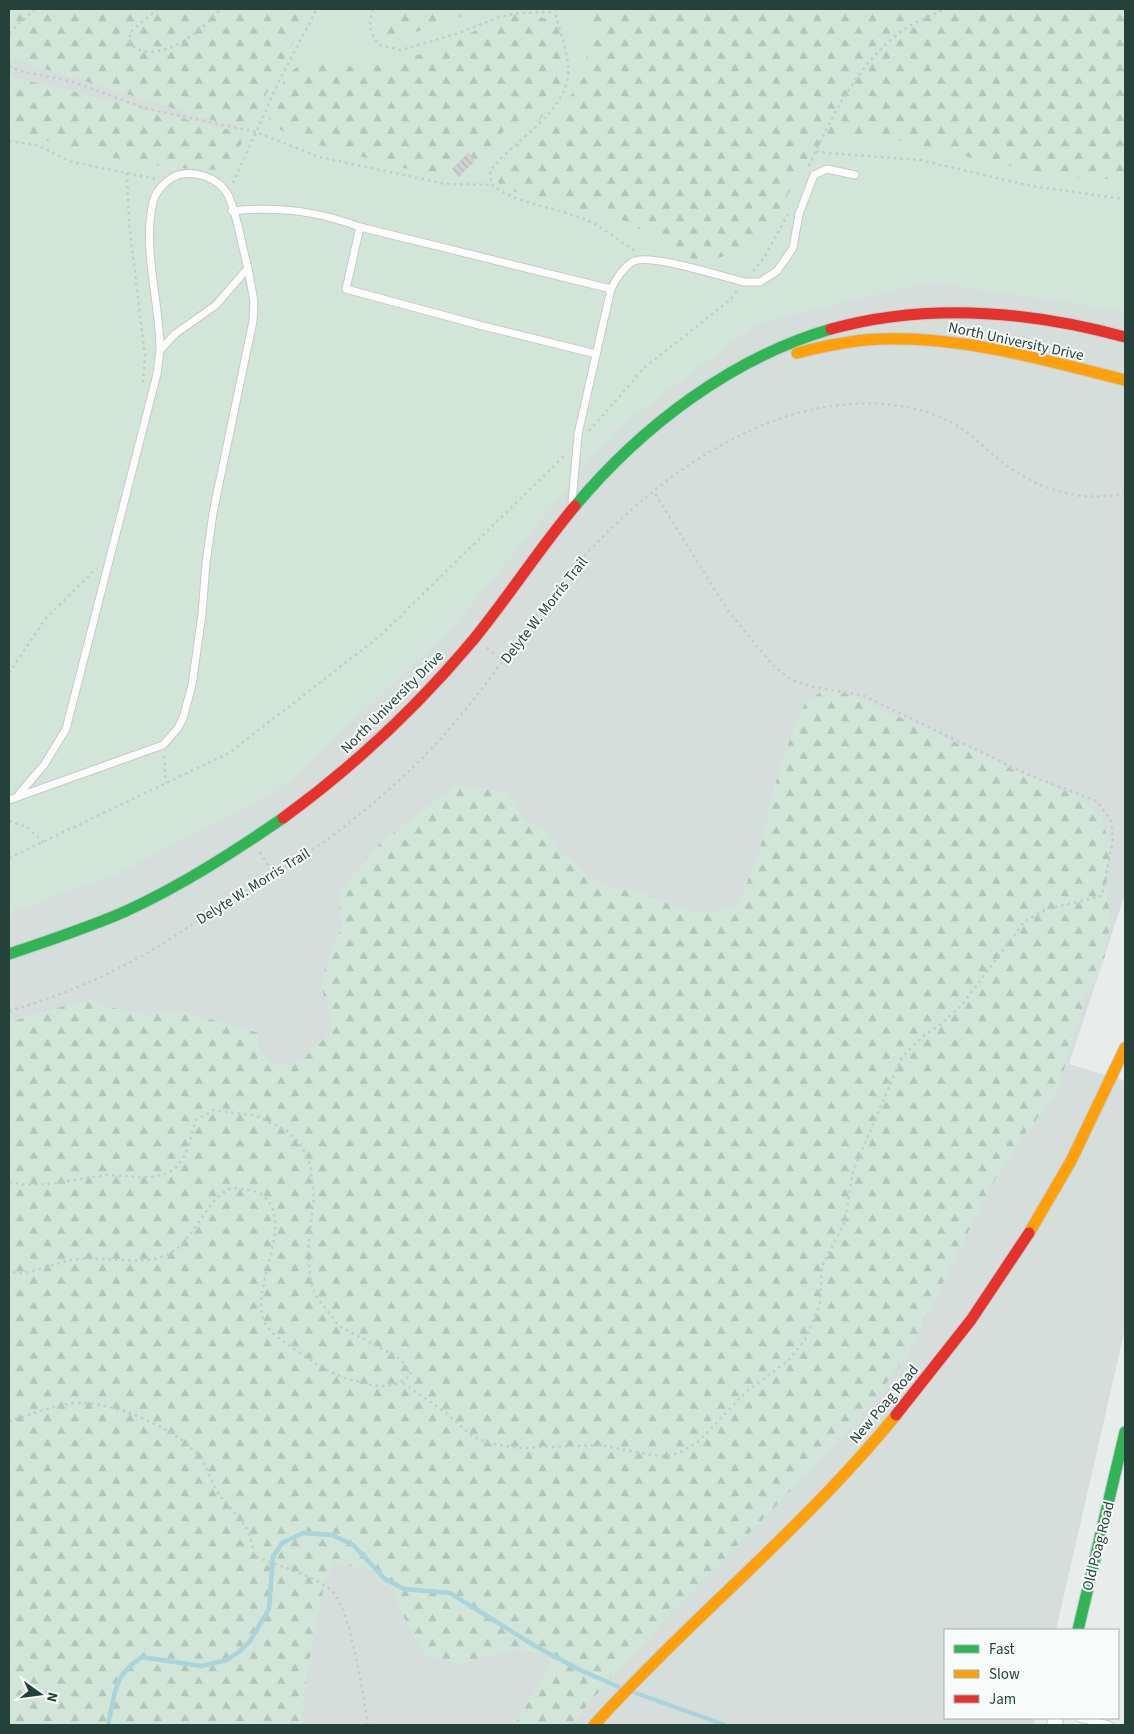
<svg xmlns="http://www.w3.org/2000/svg" width="1134" height="1734" font-family="'Source Sans 3',sans-serif">
<style>
.built{fill:#d6dedb}
.grass{fill:#d1e6d8}
.forest{fill:url(#forest-firs)}
.lines{fill:none;stroke-linecap:round;stroke-linejoin:round}
.stream{stroke:#a9d4db;stroke-width:4.5}
.building{fill:url(#building-back-hatch);stroke:#d1d6d4}
.lane-casing{stroke:#c5cac8;stroke-width:9}
.street-casing{stroke:#c5cac8;stroke-width:16}
.fast-casing{stroke:#c3cbc8;stroke-width:13}
.slow-casing{stroke:#c3cbc8;stroke-width:13}
.jam-casing{stroke:#c3cbc8;stroke-width:13}
.path{stroke:#c3ccca;stroke-width:2.5;stroke-dasharray:2.5 4;stroke-linecap:butt}
.lane{stroke:#fcfcfc;stroke-width:7}
.street{stroke:#fcfcfc;stroke-width:14}
.fast{stroke:#30b455;stroke-width:11}
.slow{stroke:#ff9f0a;stroke-width:11}
.jam{stroke:#e5322d;stroke-width:11}
.labels{text-anchor:middle;stroke-width:4;stroke-linejoin:round;paint-order:stroke}
.street-label{font-size:15px;fill:#24423a;stroke:#f7fbf9}
</style>
<defs>
<pattern id="forest-firs" width="22" height="20" patternUnits="userSpaceOnUse" patternTransform="scale(1.25)"><rect width="22" height="20" fill="#d1e6d8"/><path d="M5 1l3.5 6h-7zM16 11l3.5 6h-7z" fill="#b3c6ba"/></pattern>
<pattern id="building-back-hatch" width="6" height="6" patternUnits="userSpaceOnUse" patternTransform="scale(1.25)"><rect width="6" height="6" fill="#cfd4d2"/><path d="M-1 5l2 2M0 0l6 6M5-1l2 2" fill="none" stroke="#b2b7b5"/></pattern>
</defs>
<rect width="100%" height="100%" fill="#e8edeb"/>
<polygon class="built" points="9,9 1125,9 1125,894 1069,1064 1125,1081 1125,1329 1056,1630 945,1630 945,1718 1035,1718 1034,1725 9,1725"/>
<polygon class="grass" points="291,9 1125,9 1125,311 928,282 758,323 614,431 448,633 281,788 119,873 9,913 9,116 221,153"/>
<g class="forest">
<polygon points="9,9 307,9 295,39 258,110 241,126 215,121 9,58"/>
<polygon points="386,9 481,9 405,36 388,36 381,23"/>
<polygon points="592,9 1125,9 1125,180 1067,177 998,164 870,134 843,134 819,145 770,223 735,252 702,264 621,219 500,188 495,168 520,142 555,118 583,78 592,26"/>
<path d="M515,14H533L551,21L561,30L566,64L565,90L535,125L506,128L492,145L459,175L441,178L308,142L276,128L269,118C275,100 283,73 302,64C320,55 345,70 365,67C387,64 421,55 442,46C467,36 489,22 515,14Z"/>
<polygon points="9,76 246,134 235,157 220,170 171,168 102,156 9,131"/>
<path d="M830,687L920,726L1019,772L1084,799L1102,820L1110,845L1106,889L1111,920L1104,960L1086,997L1056,1095L1027,1131L991,1186L906,1357L858,1421L632,1654L570,1725H514L547,1671L552,1654L514,1649L459,1664L425,1655L401,1612L389,1577L367,1569L334,1563L325,1580L308,1665L301,1725H9V1022L81,1001L152,1016L174,1009L259,1033L257,1046C260,1050 265,1058 270,1061C293,1076 315,1046 330,1033V1012L324,997L321,980L343,923L339,910V893L379,844L457,784L507,792L525,820L545,828L561,852L589,877L610,888L638,891L666,903L697,913L737,908L760,850L773,791L792,733L806,701Z"/>
</g>
<g class="lines">
<g class="stream">
<polyline points="633,1692 725,1725"/>
<path d="M108,1725C115,1694 113,1675 142,1657L201,1666L227,1660L239,1652L250,1641L269,1609L273,1557L282,1543L303,1533L332,1535L353,1545L385,1579L404,1589L450,1593L535,1646L580,1670L619,1687"/>
</g>
</g>
<polygon class="building" points="468,153 475,161 459,177 452,169"/>
<g class="lines">
<defs>
<g id="lane">
<path d="M232,211C278,206 317,211 360,227L611,289L578,434L572,502"/>
<polyline points="360,227 346,289 479,325 596,354"/>
<path d="M611,289C616,279 622,269 632,262C648,252 723,277 744,282H760L777,271L793,248L799,214L814,175L827,169L855,175"/>
<path d="M19,794L44,765L66,729L157,374L160,350L175,334L216,305L248,268C242,248 237,212 228,195C219,178 196,170 178,175C167,179 156,190 153,202C142,249 160,303 160,350"/>
<polyline points="9,800 163,745 178,728 183,718 192,685 202,614 206,563 213,513 253,321 254,302 248,268"/>
<polyline points="1080,1718 1109,1725"/>
</g>
<polyline id="street" points="1054,1725 1056,1718"/>
<g id="fast">
<path d="M575,506C641,427 731,358 831,329"/>
<path d="M9,954C48,941 87,928 124,912C181,886 232,853 283,818"/>
<polyline points="1078,1630 1125,1432"/>
</g>
<g id="slow">
<path d="M797,353C824,346 852,340 880,339C963,336 1045,360 1125,380"/>
<polyline points="1029,1233 1071,1161 1125,1048"/>
<path d="M594,1725C691,1618 805,1527 896,1415"/>
</g>
<g id="jam">
<path d="M831,329C928,302 1029,311 1125,337"/>
<path d="M283,818C353,767 418,706 474,639C509,596 539,549 575,506"/>
<polyline points="896,1415 971,1320 1029,1233"/>
</g>
</defs>
<use href="#lane" class="lane-casing"/>
<use href="#street" class="street-casing"/>
<use href="#fast" class="fast-casing"/>
<use href="#slow" class="slow-casing"/>
<use href="#jam" class="jam-casing"/>
<g class="path">
<path d="M158,9L130,32V44C157,68 203,31 220,9"/>
<path d="M373,9C368,25 369,31 379,45L401,50L456,34L499,17L518,13L555,12"/>
<path d="M557,9L555,12C559,29 566,47 568,65C573,111 513,139 490,171L492,185C515,204 557,207 586,220C604,227 619,242 636,251"/>
<polyline points="9,33 35,9"/>
<polyline points="9,66 24,72 71,81 144,108 256,132 319,157 446,184 492,185"/>
<polyline points="9,141 37,145 72,162 156,179"/>
<polyline points="816,152 920,160 1031,186 1125,199"/>
<path d="M809,166C832,115 859,61 906,28C918,20 932,15 945,9"/>
<polyline points="127,173 129,223 145,356 143,383"/>
<polyline points="233,183 280,79 317,9"/>
<polyline points="753,271 764,258 788,214"/>
<polyline points="589,431 645,367 730,300 737,291"/>
<polyline points="487,648 503,661"/>
<polyline points="9,673 46,618 97,568"/>
<polyline points="164,756 166,783"/>
<polyline points="9,821 27,827 43,842"/>
<polyline points="260,852 273,874"/>
<polyline points="9,858 229,753 381,635 566,454"/>
<path d="M9,1011C50,999 91,983 129,963C163,945 195,922 228,902C262,880 299,860 332,836C377,802 421,763 457,720C491,680 519,636 552,594C609,522 688,452 776,420C833,399 908,394 961,428C974,437 986,449 998,459C1034,488 1079,504 1125,493"/>
<path d="M9,1182C45,1189 65,1180 100,1176C124,1172 154,1185 175,1168C187,1159 191,1134 196,1120L214,1110L257,1116L287,1131L299,1142L310,1164L314,1198L308,1250L310,1277L315,1295L339,1326L401,1359L411,1374C396,1390 378,1387 359,1382C336,1377 317,1365 298,1352C288,1344 274,1337 266,1325C245,1292 299,1223 262,1195C257,1191 251,1190 245,1190C240,1189 234,1187 230,1189C208,1197 195,1238 172,1252C146,1269 101,1254 71,1260C51,1264 30,1276 9,1272"/>
<polyline points="403,1383 446,1413 472,1436 487,1443 520,1448 600,1445 651,1455 668,1456 681,1452 699,1441 747,1391 788,1361 805,1340 820,1304 822,1267 845,1221 853,1171 902,1057 922,1037 941,1024 961,1006 1025,921 1047,909 1102,896 1113,839 1111,821 1097,801 1031,776 862,695 813,687 791,680 772,664 728,611 654,492"/>
<path d="M9,1421C28,1416 48,1407 67,1404C104,1397 174,1426 198,1455C207,1466 210,1479 217,1491C227,1506 242,1518 249,1534C252,1541 253,1549 254,1556C279,1566 310,1574 331,1590C351,1607 363,1697 368,1725"/>
</g>
<use href="#lane" class="lane"/>
<use href="#street" class="street"/>
<use href="#fast" class="fast"/>
<use href="#slow" class="slow"/>
<use href="#jam" class="jam"/>
</g>
<g class="labels">
<g class="street-label">
<text transform="translate(1016 341) rotate(12)" y="5">North University Drive</text>
<text transform="translate(544 610) rotate(-52)" y="5">Delyte W. Morris Trail</text>
<text transform="translate(392 702) rotate(-45)" y="5">North University Drive</text>
<text transform="translate(253 886) rotate(-32)" y="5">Delyte W. Morris Trail</text>
<text transform="translate(884 1404) rotate(-50)" y="5">New Poag Road</text>
<text transform="translate(1098 1546) rotate(-76)" y="5">Old Poag Road</text>
</g>
</g>
<rect width="1134" height="1734" fill="none" stroke="#24423a" stroke-width="20"/>
<rect x="944" y="1629" width="175" height="90" fill="#f7fbf9" stroke="#a3b1ad"/>
<rect x="954" y="1645" width="25" height="8" fill="#30b455" stroke="#a3b1ad"/>
<text x="989" y="1654" font-size="15" fill="#24423a">Fast</text>
<rect x="954" y="1670" width="25" height="8" fill="#ff9f0a" stroke="#a3b1ad"/>
<text x="989" y="1679" font-size="15" fill="#24423a">Slow</text>
<rect x="954" y="1695" width="25" height="8" fill="#e5322d" stroke="#a3b1ad"/>
<text x="989" y="1704" font-size="15" fill="#24423a">Jam</text>
<g transform="translate(40 1694) rotate(104)" stroke="#f7fbf9" stroke-width="4" paint-order="stroke">
<path d="M0-4L9 19L0 12L-9 19Z" fill="#24423a"/>
<text y="-8" font-size="14" font-weight="bold" text-anchor="middle" fill="#24423a">N</text>
</g>
</svg>
